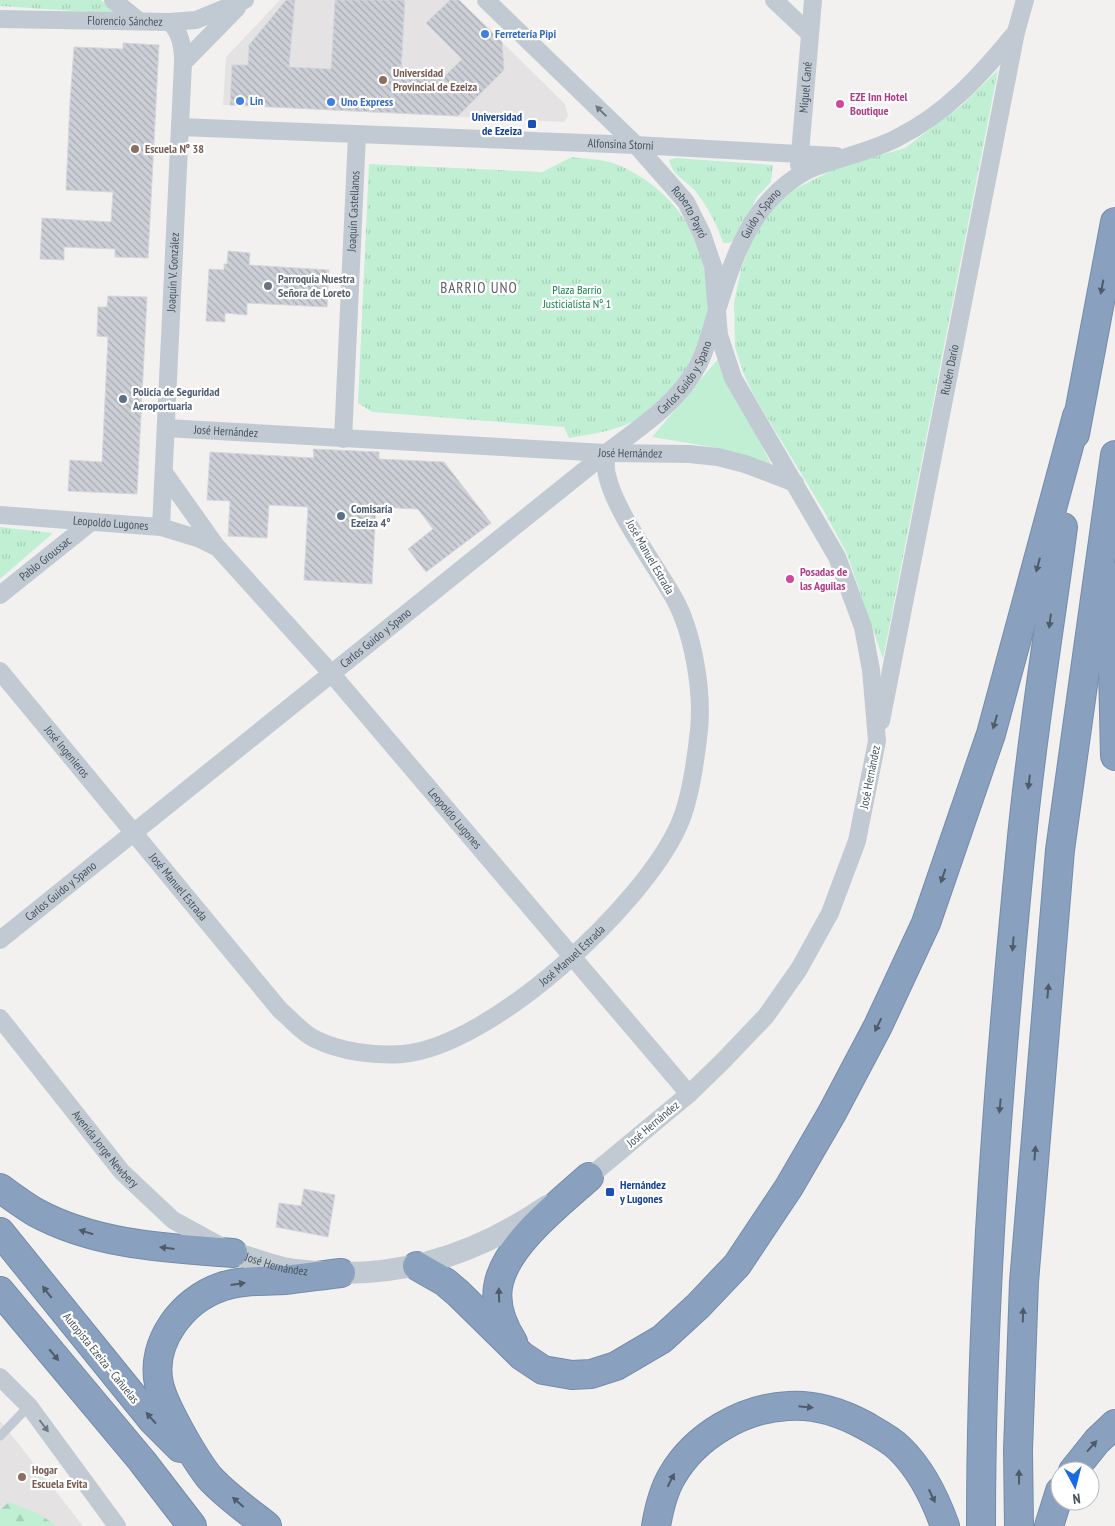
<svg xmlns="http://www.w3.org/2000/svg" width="1115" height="1526" font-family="'PT Sans Narrow',sans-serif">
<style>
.education{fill:#e4e2e3}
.grass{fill:#c0efd4}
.forest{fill:url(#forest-firs)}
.park{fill:url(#park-tufts)}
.building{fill:url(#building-back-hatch);stroke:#d5d6dc}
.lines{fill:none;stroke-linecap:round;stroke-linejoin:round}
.motorway-casing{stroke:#748caa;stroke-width:30}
.service{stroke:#c1cad2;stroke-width:9}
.minor{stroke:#c1cad2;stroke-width:18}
.tertiary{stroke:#c1cad2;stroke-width:22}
.motorway{stroke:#89a1bf;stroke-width:28}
.oneway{fill:#6c7781}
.oneway2{fill:#4e5b68}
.shop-dot{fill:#3f7fe0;stroke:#fff;stroke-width:2}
.education-dot{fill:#8d6e63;stroke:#fff;stroke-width:2}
.hotel-dot{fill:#d1479c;stroke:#fff;stroke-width:2}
.transit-dot{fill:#1a4fb4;stroke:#fff;stroke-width:2}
.worship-dot{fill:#6b7280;stroke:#fff;stroke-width:2}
.service-dot{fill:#5c6f8a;stroke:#fff;stroke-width:2}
.labels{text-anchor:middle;stroke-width:4.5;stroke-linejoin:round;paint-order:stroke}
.street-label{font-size:12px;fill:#48535e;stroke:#fff}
.shop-label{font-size:12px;font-weight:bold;fill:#366cbe;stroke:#fff;text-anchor:start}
.education-label{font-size:12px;font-weight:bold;fill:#785e54;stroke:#fff;text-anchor:start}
.hotel-label{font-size:12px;font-weight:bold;fill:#b23c85;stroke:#fff;text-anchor:start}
.transit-label{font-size:12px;font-weight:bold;fill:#164399;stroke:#fff;text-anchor:end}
.worship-label{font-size:12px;font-weight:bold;fill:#5b616d;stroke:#fff;text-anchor:start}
.park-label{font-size:12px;fill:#188050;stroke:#fff}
.service-label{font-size:12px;font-weight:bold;fill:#4e5e75;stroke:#fff;text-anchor:start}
.quarter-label{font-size:15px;letter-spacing:1px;fill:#5d6065;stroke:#fff}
</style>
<defs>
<pattern id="forest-firs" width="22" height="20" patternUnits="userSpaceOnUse" patternTransform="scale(1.25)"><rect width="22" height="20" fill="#c0efd4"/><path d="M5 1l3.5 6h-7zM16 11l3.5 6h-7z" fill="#a6cfb8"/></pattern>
<pattern id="park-tufts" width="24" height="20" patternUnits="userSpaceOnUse" patternTransform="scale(1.25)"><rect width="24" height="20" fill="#c0efd4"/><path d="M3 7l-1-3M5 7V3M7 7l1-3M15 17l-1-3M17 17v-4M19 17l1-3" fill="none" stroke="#a6cfb8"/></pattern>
<pattern id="building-back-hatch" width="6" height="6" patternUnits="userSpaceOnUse" patternTransform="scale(1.25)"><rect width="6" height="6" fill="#cccfd6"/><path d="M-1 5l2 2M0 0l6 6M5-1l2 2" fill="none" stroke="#a8abb1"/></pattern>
</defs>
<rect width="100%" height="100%" fill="#f3f1f0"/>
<g class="education">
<polygon points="280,0 459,0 565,104 568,116 564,122 223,105 226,57"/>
<polygon points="0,1421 6,1428 83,1526 0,1526"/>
</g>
<polygon class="grass" points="718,359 772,466 718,448 652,437"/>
<polygon class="forest" points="9,1502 37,1513 57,1526 0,1526 0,1510"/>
<g class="park">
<polygon points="0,0 101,0 118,14 0,6"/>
<polygon points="998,70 883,659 847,554 825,513 753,394 743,372 735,347 734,303 741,269 751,243 763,220 774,206 793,190 837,168 905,148 961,106"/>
<path d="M572,157C585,159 601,159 613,163C665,183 700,226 706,281C707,288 710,296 709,303C708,320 700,339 693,354C682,379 666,403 642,417C619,430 595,434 569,438L564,427L372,412L358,403L369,164L542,172Z"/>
<path d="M675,158L773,165L771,182L757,197L738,235L730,243H723C718,226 707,206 696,192C686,180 672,176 669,160Z"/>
<polygon points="0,527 53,533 0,579"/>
</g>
<g class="building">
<polygon points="286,0 295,0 289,67 331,69 335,0 405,0 401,73 446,75 462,59 426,23 450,0 459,0 502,42 504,70 458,116 230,105 232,65 248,65 249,45"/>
<polygon points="123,43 159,45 148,258 115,257 115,249 64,247 64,260 40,259 42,218 111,222 113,192 66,190 70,102 74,47 123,49"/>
<polygon points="228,251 250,253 249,265 329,270 327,307 247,303 247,315 225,313 225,322 206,321 209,269 224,270 224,264 227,264"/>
<polygon points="108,296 147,297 137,494 68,491 70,460 102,462 108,337 97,336 98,307 107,307"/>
<polygon points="313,449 379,452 379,459 444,462 491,523 426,572 408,549 433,529 418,509 376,507 372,584 304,580 308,507 269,505 267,538 228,536 230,501 207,500 210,452 314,458"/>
<polygon points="304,1189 335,1195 328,1237 276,1227 279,1203 301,1206"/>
</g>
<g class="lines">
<defs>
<g id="motorway">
<polyline points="1075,434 1115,222"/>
<polyline points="1114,577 1112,624 1115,756"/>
<path d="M0,1188C11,1196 23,1205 35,1212C95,1245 166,1248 233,1253"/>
<polyline points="0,1232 153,1421 180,1448"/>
<polyline points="417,1266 445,1282 458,1293 522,1356 543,1370 572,1375 591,1374 616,1366 662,1339 698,1306 737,1265 789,1187 832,1113 878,1026 926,923 991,734 1077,416"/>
<polyline points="0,1291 142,1461 192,1526"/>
<path d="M513,1342C503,1326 495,1306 498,1287C504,1246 559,1204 589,1177"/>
<polyline points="1073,1471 1097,1441 1115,1424"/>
<path d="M267,1526C248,1511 225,1495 209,1477C194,1458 164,1406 159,1384C150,1342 183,1300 221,1287C240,1280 265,1281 285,1280C304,1278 323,1275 341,1273"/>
<path d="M656,1526C659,1509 663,1491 672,1476C695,1436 743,1408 788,1406C814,1404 842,1413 864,1425C876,1432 890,1439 899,1448C921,1469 935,1498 945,1526"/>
<path d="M981,1526C981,1300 999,1071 1021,847C1031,740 1049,633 1063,527"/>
<polyline points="1019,1526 1018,1450 1024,1282 1060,850 1115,455"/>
<polyline points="1049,1526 1060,1491"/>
</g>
</defs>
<use href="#motorway" class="motorway-casing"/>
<polyline class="service" points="0,1436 29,1406"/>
<g class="minor">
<polyline points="113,0 139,21"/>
<path id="s1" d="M486,0L636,145L686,202L702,234L713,266L719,335L733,378L837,557L863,627L871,670L877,741L857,841L830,913L799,969L766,1016L722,1062L689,1094L589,1177"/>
<polyline points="774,0 810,34"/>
<path id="s2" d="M0,19L170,22L196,20L245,0"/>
<polyline points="183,63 237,8"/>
<path id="s3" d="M180,127L636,145L836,156"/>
<path id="s4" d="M799,165L813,0"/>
<path id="s5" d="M166,428L606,453L689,454L718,457L745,464L795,483"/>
<path id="s6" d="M343,439L357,135"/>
<polyline points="165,474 216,546"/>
<path id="s7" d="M0,515L161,527L200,539L218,548L331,673L689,1094"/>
<path id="s8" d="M161,527L183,63C183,46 181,34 170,22"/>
<path id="s9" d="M0,595L90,523"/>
<path id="s10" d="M0,671L280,1010C291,1019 302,1033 315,1039C341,1052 375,1056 403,1054C492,1046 642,906 678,827C690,802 696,758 699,730C703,691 693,632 674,598C655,564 615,512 607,475C605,468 606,460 606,453"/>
<path id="s11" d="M881,721L1016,32L1025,0"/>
<path id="s12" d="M0,940L606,453C639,428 677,404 697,367C707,349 711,330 717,310C735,253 753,198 810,169C838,158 870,152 897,138C947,113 981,75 1016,32"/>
<path id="s13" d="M0,1018L122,1172L173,1220L224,1248"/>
<polyline points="0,1377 29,1406 117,1526"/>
</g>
<path class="tertiary" id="s14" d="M233,1253C253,1258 275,1268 295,1270C389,1282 469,1259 547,1206"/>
<use href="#motorway" class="motorway"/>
</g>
<defs><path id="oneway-solid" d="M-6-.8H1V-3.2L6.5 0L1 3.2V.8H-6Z" transform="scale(1.25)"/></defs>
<g class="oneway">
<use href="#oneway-solid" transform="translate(601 111) rotate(-136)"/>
<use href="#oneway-solid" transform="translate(44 1426) rotate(53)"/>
</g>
<g class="oneway2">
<use href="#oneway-solid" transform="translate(1102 287) rotate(101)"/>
<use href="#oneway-solid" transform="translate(1038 565) rotate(105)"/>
<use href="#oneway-solid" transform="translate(1050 621) rotate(97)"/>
<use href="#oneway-solid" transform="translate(995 722) rotate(106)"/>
<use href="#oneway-solid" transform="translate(1029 782) rotate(97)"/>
<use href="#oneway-solid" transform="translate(943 876) rotate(109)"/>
<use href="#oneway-solid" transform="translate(1013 944) rotate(95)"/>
<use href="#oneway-solid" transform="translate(1048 991) rotate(-85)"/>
<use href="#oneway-solid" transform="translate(878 1025) rotate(116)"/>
<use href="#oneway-solid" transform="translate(1000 1106) rotate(95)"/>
<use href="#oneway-solid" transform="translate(1035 1153) rotate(-85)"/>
<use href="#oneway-solid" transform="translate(86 1232) rotate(-162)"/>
<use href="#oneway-solid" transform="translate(167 1248) rotate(-173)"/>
<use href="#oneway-solid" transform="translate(238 1284) rotate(-8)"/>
<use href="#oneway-solid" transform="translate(47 1292) rotate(-128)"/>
<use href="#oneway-solid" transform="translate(499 1295) rotate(-92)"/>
<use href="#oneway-solid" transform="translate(1023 1315) rotate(-88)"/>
<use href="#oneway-solid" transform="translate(54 1355) rotate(50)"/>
<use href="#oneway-solid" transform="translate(806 1407) rotate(6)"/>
<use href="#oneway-solid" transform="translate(151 1418) rotate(-131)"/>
<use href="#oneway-solid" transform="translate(1092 1446) rotate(-48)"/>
<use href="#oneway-solid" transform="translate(1019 1477) rotate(-90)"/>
<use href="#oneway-solid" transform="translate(671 1480) rotate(-63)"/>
<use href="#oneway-solid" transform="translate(932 1496) rotate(65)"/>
<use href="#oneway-solid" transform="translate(238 1502) rotate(-139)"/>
</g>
<g class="shop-dot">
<circle cx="485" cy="34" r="5"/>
<circle cx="240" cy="101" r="5"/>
<circle cx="331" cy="102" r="5"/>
</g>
<g class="education-dot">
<circle cx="383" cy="80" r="5"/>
<circle cx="135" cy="149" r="5"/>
<circle cx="22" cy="1477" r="5"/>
</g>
<g class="hotel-dot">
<circle cx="840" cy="104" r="5"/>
<circle cx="790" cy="579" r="5"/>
</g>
<g class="transit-dot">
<rect x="527" y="119" width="10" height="10" rx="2.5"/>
<rect x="605" y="1187" width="10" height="10" rx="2.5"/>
</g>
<circle class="worship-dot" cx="268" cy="286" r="5"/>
<g class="service-dot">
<circle cx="123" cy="399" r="5"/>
<circle cx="341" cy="516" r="5"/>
</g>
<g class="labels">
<g class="street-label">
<text dy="4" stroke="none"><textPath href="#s2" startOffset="125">Florencio Sánchez</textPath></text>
<text dy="4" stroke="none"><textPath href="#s4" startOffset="78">Miguel Cané</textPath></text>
<text dy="4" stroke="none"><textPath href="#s3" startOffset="441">Alfonsina Storni</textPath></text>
<text dy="4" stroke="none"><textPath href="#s6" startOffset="228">Joaquín Castellanos</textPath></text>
<text dy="4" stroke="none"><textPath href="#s1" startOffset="295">Roberto Payró</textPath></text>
<text dy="4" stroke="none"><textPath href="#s12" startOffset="1071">Guido y Spano</textPath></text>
<text dy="4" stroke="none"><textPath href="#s8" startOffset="255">Joaquín V. González</textPath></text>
<text dy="4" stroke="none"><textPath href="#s11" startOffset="358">Rubén Darío</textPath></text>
<text dy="4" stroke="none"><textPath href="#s12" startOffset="888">Carlos Guido y Spano</textPath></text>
<text dy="4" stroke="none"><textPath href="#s5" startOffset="60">José Hernández</textPath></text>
<text dy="4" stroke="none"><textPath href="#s5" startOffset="465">José Hernández</textPath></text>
<text dy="4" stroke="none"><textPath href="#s7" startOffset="111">Leopoldo Lugones</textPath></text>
<text transform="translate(650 557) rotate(60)" y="4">José Manuel Estrada</text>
<text dy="4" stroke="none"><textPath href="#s9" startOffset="58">Pablo Groussac</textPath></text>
<text dy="4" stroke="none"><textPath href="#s12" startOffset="482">Carlos Guido y Spano</textPath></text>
<text dy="4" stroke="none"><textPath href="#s10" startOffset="105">José Ingenieros</textPath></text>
<text transform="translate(870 777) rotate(-79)" y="4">José Hernández</text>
<text dy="4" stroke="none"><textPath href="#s7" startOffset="582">Leopoldo Lugones</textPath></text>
<text dy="4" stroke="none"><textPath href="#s10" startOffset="280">José Manuel Estrada</textPath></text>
<text dy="4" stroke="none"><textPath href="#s12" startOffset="78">Carlos Guido y Spano</textPath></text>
<text dy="4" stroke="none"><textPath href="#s10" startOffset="774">José Manuel Estrada</textPath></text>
<text transform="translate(653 1124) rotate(-40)" y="4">José Hernández</text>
<text dy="4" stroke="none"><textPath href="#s13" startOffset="168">Avenida Jorge Newbery</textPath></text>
<text dy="4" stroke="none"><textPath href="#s14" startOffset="45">José Hernández</textPath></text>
<text transform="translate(101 1358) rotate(51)" y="4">Autopista Ezeiza - Cañuelas</text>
</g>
<g class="shop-label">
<text x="495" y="38">Ferretería Pipi</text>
<text x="250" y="105">Lin</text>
<text x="341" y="106">Uno Express</text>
</g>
<g class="education-label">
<text x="393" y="77">Universidad<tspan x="393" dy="14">Provincial de Ezeiza</tspan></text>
<text x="145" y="153">Escuela Nº 38</text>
<text x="32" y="1474">Hogar<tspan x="32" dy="14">Escuela Evita</tspan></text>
</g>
<g class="hotel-label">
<text x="850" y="101">EZE Inn Hotel<tspan x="850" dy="14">Boutique</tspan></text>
<text x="800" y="576">Posadas de<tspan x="800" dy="14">las Aguilas</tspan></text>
</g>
<g class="transit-label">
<text x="522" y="121">Universidad<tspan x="522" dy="14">de Ezeiza</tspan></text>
<text x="620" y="1189" text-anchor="start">Hernández<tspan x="620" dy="14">y Lugones</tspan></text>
</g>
<g class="worship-label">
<text x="278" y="283">Parroquia Nuestra<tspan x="278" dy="14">Señora de Loreto</tspan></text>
</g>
<g class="park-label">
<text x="577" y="294">Plaza Barrio<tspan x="577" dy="14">Justicialista Nº 1</tspan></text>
</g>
<g class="service-label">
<text x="133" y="396">Policía de Seguridad<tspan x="133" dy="14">Aeroportuaria</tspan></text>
<text x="351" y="513">Comisaría<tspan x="351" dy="14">Ezeiza 4°</tspan></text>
</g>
<g class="quarter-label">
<text x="479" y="293">BARRIO UNO</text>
</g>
</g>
<g transform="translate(1075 1486) rotate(173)"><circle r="24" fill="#ffffff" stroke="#b6babf"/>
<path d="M0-4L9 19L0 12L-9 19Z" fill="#1a6ae3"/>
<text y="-8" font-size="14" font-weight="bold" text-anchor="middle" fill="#48535e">N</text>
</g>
</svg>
